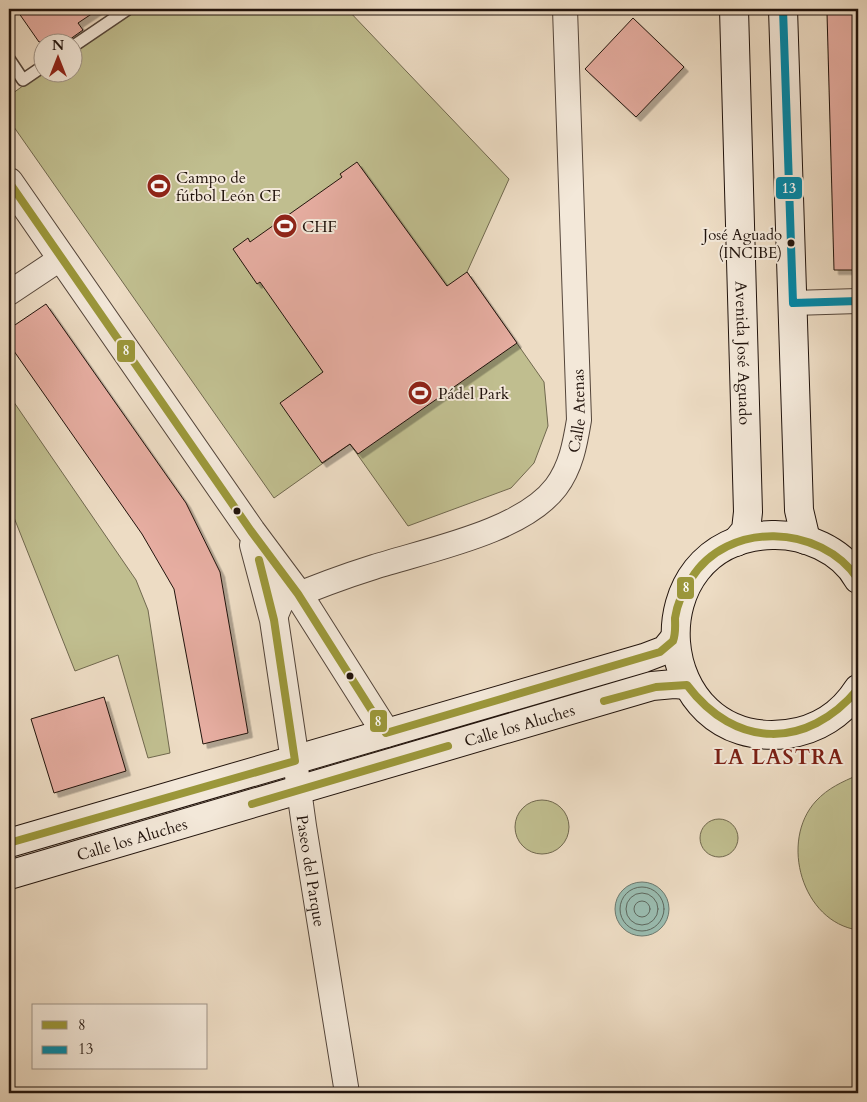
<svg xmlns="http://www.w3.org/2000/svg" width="867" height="1102" font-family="Cardo,serif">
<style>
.green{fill:#c0be8f;stroke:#70684e}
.water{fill:#9abcb0;stroke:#6a786e}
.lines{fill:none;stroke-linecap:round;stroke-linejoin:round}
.shore{stroke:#5e685e;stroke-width:1}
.building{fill:#e6ada1;stroke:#21130c;filter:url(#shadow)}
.service-casing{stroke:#54453a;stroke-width:14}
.minor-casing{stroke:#54453a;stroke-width:26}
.tertiary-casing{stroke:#54453a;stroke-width:30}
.secondary-casing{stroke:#21130c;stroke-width:30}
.service{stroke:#f3e8d9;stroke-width:11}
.minor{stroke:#f3e8d9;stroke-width:24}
.tertiary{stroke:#f3e8d9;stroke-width:28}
.secondary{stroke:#f3e8d9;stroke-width:28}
.bus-1-casing{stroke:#f3e8d9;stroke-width:11}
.bus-2-casing{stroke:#f3e8d9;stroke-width:11}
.bus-1{stroke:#9b973a;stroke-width:8}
.bus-2{stroke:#0088a9;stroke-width:8}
.bus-dot{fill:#21130c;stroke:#f3e8d9;stroke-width:2}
.labels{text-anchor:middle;stroke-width:4;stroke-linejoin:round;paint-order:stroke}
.bus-label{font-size:15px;fill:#21130c;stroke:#f3e8d9;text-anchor:end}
.poi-label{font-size:16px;fill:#21130c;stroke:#f3e8d9;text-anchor:start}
.street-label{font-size:16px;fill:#21130c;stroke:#f3e8d9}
.district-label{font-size:21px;font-weight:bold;letter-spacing:1px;fill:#7a1f14;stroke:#f3e8d9}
.line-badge{stroke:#f3e8d9;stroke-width:2}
.badge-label{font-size:14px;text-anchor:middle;font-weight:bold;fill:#fff}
</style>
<defs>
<filter id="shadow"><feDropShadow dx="4.5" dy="4.5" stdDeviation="0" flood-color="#0004"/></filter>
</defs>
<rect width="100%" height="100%" fill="#eddcc4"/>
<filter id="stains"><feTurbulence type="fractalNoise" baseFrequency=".004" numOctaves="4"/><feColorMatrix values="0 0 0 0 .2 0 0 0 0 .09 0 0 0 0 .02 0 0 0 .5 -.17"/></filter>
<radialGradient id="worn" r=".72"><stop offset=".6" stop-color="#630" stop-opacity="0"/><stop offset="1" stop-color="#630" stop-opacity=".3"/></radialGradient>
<g class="green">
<polygon points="134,9 347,9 509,179 467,272 544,382 548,426 534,463 511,488 408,526 350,444 274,498 9,120 9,96 42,72 72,72 73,51"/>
<polygon points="9,395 136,580 148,610 170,753 148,758 118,655 75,671 9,505"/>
<path d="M858,775V930C802,922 779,841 816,801C828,788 842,782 858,775Z"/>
<circle cx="542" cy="827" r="27"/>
<circle cx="719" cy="838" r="19"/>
</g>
<circle class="water" cx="642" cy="909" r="27"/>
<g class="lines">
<g class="shore">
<circle cx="642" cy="909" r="22"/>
<circle cx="642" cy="909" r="16"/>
<circle cx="642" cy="909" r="8"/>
</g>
</g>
<g class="building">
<polygon points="16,9 99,9 78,23 83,30 66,42 39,42"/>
<polygon points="858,12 858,270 834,270 827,13"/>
<polygon points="633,18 684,67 636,117 585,69"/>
<polygon points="357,162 447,286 467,272 517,343 358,454 350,444 322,463 280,403 323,372 260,282 257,284 233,249 248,238 250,242 342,177 340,174"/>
<polygon points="46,304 186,503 220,572 248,733 203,744 174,589 142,534 9,344 9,329"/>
<polygon points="104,697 126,771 54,793 31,719"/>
</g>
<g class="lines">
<defs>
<g id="service">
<polyline points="72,47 128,9"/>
<polyline points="9,59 23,80 42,67"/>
</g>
<g id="minor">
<polyline points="9,293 60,259"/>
<polyline points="793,303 858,301"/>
<path id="s1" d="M274,620L282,601C313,588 342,577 374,567C427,550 522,532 556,487C571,467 575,444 579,420L565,9"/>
<path id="s2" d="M295,761L304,826L347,1093"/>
</g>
<g id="tertiary">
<polyline points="9,182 251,531 298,594 386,733"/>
<polyline points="254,545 274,620 295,761"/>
</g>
<g id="secondary">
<path id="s3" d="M734,9L748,512L746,530L736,542"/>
<polyline points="783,9 799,510 806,540"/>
<path d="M858,579C842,550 804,534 772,535C634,539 649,750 787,734C817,730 842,714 858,689"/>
<polyline points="9,843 644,658 665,650 674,639"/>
<path id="s4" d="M9,875L652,686L674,684L687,685"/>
</g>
</defs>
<use href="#service" class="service-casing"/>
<use href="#minor" class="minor-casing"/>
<use href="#tertiary" class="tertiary-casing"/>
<use href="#secondary" class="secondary-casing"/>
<use href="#service" class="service"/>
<use href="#minor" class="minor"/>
<use href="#tertiary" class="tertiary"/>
<use href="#secondary" class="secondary"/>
<defs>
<g id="bus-1">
<path d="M9,182L251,531L298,594L386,733L660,652L673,641C676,633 675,626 675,618C677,604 683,591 691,579C727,520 821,524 858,579"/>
<path d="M604,701L656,687L687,685C735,749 807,750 858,689"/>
<polyline points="252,804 448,746"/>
<polyline points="9,843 295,761 274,620 259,560"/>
</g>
<polyline id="bus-2" points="783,9 793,303 858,301"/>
</defs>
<use href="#bus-1" class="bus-1-casing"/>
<use href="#bus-2" class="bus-2-casing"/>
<use href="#bus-1" class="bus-1"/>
<use href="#bus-2" class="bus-2"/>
</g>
<defs>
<symbol id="stadium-disc" viewBox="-11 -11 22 22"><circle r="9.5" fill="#8f2418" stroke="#f3e8d9"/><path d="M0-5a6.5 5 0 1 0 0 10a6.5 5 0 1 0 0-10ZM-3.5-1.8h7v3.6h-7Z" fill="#fff"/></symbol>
</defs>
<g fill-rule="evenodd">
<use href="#stadium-disc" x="145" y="172" width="28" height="28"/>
<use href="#stadium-disc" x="271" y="212" width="28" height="28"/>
<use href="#stadium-disc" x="406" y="379" width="28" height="28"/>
</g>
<g class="bus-dot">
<circle cx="791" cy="243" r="4.5"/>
<circle cx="237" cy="511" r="4.5"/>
<circle cx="350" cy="676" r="4.5"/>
</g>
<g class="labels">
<g class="bus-label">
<text x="782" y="240">José Aguado<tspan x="782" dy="18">(INCIBE)</tspan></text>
</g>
<g class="poi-label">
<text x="176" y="183">Campo de<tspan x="176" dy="18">fútbol León CF</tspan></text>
<text x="302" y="232">CHF</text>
<text x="438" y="399">Pádel Park</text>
</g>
<g class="street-label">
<text dy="6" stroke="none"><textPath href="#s3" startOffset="344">Avenida José Aguado</textPath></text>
<text dy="6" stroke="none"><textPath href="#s1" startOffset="401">Calle Atenas</textPath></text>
<text dy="6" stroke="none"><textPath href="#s4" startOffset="532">Calle los Aluches</textPath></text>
<text dy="6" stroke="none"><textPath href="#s4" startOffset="128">Calle los Aluches</textPath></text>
<text dy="6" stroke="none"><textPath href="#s2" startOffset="111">Paseo del Parque</textPath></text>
</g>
<g class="district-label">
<text x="779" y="764">LA LASTRA</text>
</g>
</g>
<g class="line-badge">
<rect x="775" y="176" width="28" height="24" rx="5" fill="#0088a9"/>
<rect x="116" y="339" width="20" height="24" rx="5" fill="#9b973a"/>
<rect x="676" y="576" width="19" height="24" rx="5" fill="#9b973a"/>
<rect x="369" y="709" width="19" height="24" rx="5" fill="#9b973a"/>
</g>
<g class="badge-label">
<text x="789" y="193">13</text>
<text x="126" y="355">8</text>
<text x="686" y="592">8</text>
<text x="378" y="726">8</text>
</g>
<rect width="867" height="1102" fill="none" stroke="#eddcc4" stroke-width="30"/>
<rect x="10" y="10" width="847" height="1082" fill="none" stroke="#21130c" stroke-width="2.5"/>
<rect x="15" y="15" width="837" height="1072" fill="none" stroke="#21130c"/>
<rect x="32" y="1004" width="175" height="65" fill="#f3e8d9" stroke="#9f9387"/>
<rect x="42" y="1021" width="25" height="8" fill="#9b973a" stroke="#9f9387"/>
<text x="78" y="1030" font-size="15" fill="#21130c">8</text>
<rect x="42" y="1046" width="25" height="8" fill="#0088a9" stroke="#9f9387"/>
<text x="78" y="1054" font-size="15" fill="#21130c">13</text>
<g transform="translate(58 58)"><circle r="24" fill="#f3e8d9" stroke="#9f9387"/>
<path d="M0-4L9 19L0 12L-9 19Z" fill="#8f2418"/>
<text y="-8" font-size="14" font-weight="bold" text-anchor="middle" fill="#21130c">N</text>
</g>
<rect width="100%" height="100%" filter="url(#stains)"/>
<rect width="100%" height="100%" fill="url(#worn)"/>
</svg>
